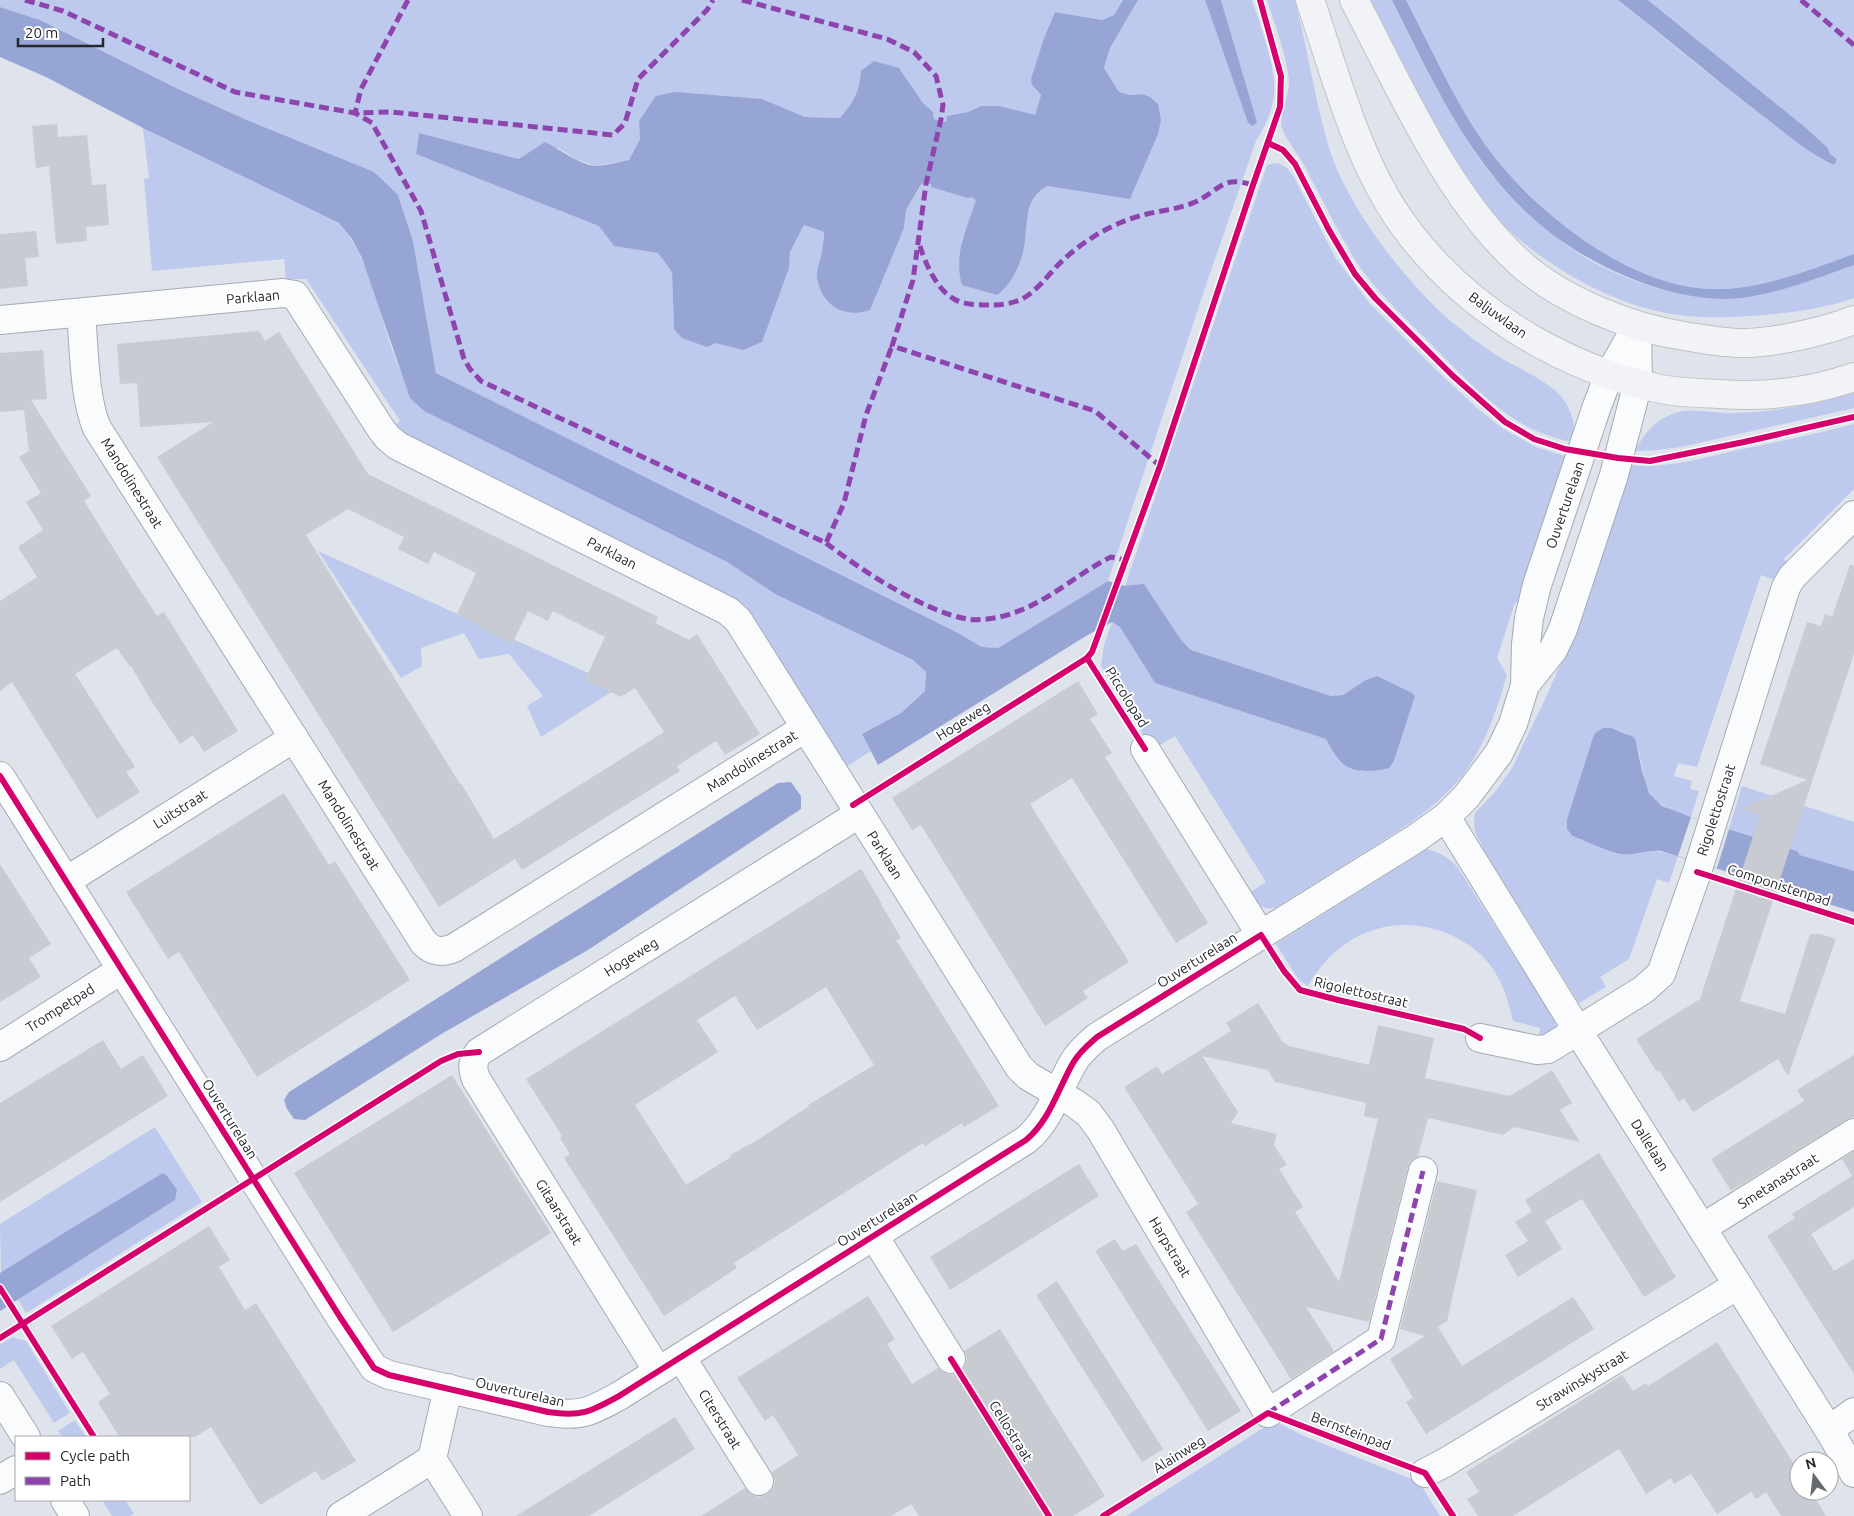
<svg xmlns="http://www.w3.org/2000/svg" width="1854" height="1516" font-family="Ubuntu,sans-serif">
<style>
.green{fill:#bdcaed}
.water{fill:#97a5d4}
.pier{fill:#dfe3ec}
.building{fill:#c8cbd2;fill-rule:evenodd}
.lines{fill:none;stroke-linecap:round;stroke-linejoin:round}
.minor-casing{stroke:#a7aab2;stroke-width:30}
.major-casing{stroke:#c0c1c6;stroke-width:30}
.minor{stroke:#fafbfc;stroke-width:28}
.major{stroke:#f2f3f6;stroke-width:28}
.quiet{stroke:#8e44ad;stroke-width:5;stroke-dasharray:10 5;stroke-linecap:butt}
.cycleway-casing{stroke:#fff;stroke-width:9}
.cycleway{stroke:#d6006c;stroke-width:6}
.labels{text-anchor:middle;stroke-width:4;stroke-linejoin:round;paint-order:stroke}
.street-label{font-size:14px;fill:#25272e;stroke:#fff}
</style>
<rect width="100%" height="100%" fill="#dfe3ec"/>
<g class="green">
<path d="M0,0H1123L1114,15L1102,20L1055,12L1044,38L1032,85L1041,95L1035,116L999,106H981L968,112L947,116L946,122L934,119L933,112L923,103L899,68L861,71C859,92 854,102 840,118L805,117L762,99L639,121L640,139L629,160L595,166L576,159L558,148L519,159L419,133L416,154L600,226L614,246L658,253L672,272L674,329L743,350L789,268L790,252L804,225L824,232L823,249L904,228L906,210L920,188L921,182L932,184L931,187L972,197L977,200L961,241L1024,250C1026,227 1025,198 1048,186L1142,94L1130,95L1119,92L1104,68L1110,48L1138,0H1205L1248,123L1257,122L1221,0H1252C1260,25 1277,69 1274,94C1273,110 1265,127 1256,141L1207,282L1108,581L998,648L982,647L958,633L436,373L413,241L398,195L249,121L176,88L40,20L0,7Z"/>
<path d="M1267,0H1295C1308,50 1315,102 1330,151C1349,208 1402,277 1446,317C1462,331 1484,347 1501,358C1518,368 1553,383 1564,400C1572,412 1576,428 1575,443C1559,439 1543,435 1528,427C1489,406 1457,370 1426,339C1402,315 1376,291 1357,263C1338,232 1322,199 1305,167C1298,153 1287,142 1282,128C1278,117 1289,97 1289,84C1289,62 1274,22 1267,0Z"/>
<path d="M1362,0H1392C1420,57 1448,116 1486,168C1495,181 1509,191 1521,202C1535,216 1549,231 1565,244C1609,277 1686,304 1742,298C1780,293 1818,278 1854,265V298C1829,307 1802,311 1776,314C1736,318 1692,320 1652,310C1587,293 1522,250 1478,199C1456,173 1441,142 1424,113C1403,75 1382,38 1362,0Z"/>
<path d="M1406,0H1618L1701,68L1790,137L1822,160L1834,165L1837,159L1830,154L1828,148L1806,128L1648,0H1854V254C1809,270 1761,290 1712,289C1628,287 1533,211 1486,146C1454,101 1432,49 1406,0Z"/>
<path d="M143,128L339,223C372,260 378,315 396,360C402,378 414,394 424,411L727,562L775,594L913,660L926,672L925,691L901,713L862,734L871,751L846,767L749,612L713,590L412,442L394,426L400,421L306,279H286L284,259L152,271L144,179L149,178Z"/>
<path d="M1278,163L1287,168L1294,177L1335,257L1370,304L1434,368L1478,409L1502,428L1536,447L1571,458L1527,599L1515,603L1497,658L1507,675C1497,709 1486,743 1465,772C1439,807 1401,829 1365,852C1335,871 1305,889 1275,908C1260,910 1258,904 1250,892L1266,882L1175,736L1158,746L1150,745L1101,666L1104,645L1112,622L1120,627L1155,683L1326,739L1339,761L1344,765L1363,771L1394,761L1415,696L1412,693L1354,689L1343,695L1331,696L1191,650L1125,586L1267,165Z"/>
<path d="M1854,393V408L1850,409L1681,447L1657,450L1635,451C1644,434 1654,421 1672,414C1690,406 1714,414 1733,413C1774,412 1814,405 1854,393Z"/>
<path d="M1854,424V489L1784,559L1789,565L1778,581L1761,575L1697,767L1678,763L1674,776L1692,781L1690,789L1699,791L1691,817C1677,812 1662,808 1653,797C1637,780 1647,740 1623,732C1610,728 1607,730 1594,734L1567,819L1569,833L1572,836L1619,854H1630L1653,850L1678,856L1669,883L1657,879L1629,959L1600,977L1606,987L1579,1003L1484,850L1475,832L1474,819L1475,813L1495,792L1512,768L1548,693L1580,618L1629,465C1666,469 1703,458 1738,450C1777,442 1816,434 1854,424Z"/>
<polygon points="318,551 619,687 541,737 527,706 543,696 509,654 479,659 464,633 421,648 422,666 401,678"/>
<polygon points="1742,786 1854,822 1854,871 1800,855 1797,851 1729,829"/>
<path d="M1427,849C1440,853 1449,857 1458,868L1554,1019L1556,1028L1538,1040L1540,1028L1513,1021C1508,999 1501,976 1485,959C1474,947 1459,938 1444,932C1389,912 1336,936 1308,986L1299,980L1276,944Z"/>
<polygon points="155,1127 202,1202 26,1313 18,1299 175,1200 176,1189 168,1177 163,1174 67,1231 1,1273 0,1224"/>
<polygon points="12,1337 26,1341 70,1413 54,1423 14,1360 0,1369 0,1345"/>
<polygon points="75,1420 86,1437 63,1437 58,1431"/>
<polygon points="1274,1421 1304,1436 1419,1482 1440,1516 1126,1516"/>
<polygon points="102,1500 125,1500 134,1514 130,1516 112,1516"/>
</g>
<g class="water">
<path d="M1123,0H1138L1110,48L1104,68L1119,92L1130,95L1142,94L1150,97L1158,104L1161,120L1158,134L1130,199L1048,186C1023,198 1028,226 1024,248C1020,266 1011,285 997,295L962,285C953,254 967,228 976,200L972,197L968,198L931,187V184L922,183L906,210L904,228L870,310C844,319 821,305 817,277C816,270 821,259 822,251C823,245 824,238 824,232L804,225L790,252L789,268L762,342L743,350L716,343L707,347L682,338L674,329L672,272L658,253L614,246L599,226L416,154L419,133L519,159L545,142C560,149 581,166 597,166C607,165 618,162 629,160L640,139L639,121L656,96L675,92L762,99L805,117L840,118C854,102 859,92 861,71L874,61L899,68L923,103L933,112L934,119L946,122L947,116L968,112L981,106H999L1035,115L1041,95L1032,85L1031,79L1044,38L1055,12L1102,20L1114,15Z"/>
<polygon points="1205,0 1221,0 1257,122 1253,126 1248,123"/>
<path d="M1392,0H1406C1432,49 1454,101 1486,146C1533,211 1628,287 1712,289C1761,290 1809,270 1854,254V265C1818,278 1780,293 1742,298C1706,302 1668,293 1635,280C1499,227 1452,121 1392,0Z"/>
<path d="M1618,0H1648L1806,128L1828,148L1830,154L1837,159L1834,165C1807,153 1783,131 1759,113C1711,76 1665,37 1618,0Z"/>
<path d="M0,7L40,20L176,88L249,121L374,172L398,195L413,241L436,373L958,633L982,647L998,648L1108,581L1125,586L1144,584L1181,640L1191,650L1331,696L1343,695L1366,680L1377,676L1412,693L1415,696L1394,761L1389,768C1374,772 1350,774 1339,760C1334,754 1330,746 1326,739L1155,683L1120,627L1112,622L1086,636L878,765L862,734L901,713L925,691L926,672L913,660L775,594L727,562L424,411L410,398L362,258L352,239L339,223L143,128L46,77L0,57Z"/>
<path d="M1603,728H1611L1634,737L1636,742L1642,771L1649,793L1662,806L1691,817L1797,851L1800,855L1854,871V912L1661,851C1647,849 1635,856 1621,854C1611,853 1584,840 1572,836L1567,829V819L1594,734Z"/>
<polygon points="791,782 801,796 801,809 588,950 443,1033 305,1120 294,1119 287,1109 284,1100 289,1092 778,783"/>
<polygon points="163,1173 168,1177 177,1190 175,1200 0,1311 0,1273 67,1231"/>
</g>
<polygon class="pier" points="1691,817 1729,829 1717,868 1678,856"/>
<g class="building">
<polygon points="57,124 58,137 87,135 92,185 106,184 109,225 86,227 87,241 56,244 49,166 36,168 32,126"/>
<polygon points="36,231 39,257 25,258 28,286 0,289 0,234"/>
<path d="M259,331L265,341L279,332L368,474L658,617L655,623L689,640L697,634L760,734L725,755L716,741L677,766L680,771L522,870L515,859L439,907L157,457L213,422L140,427L137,383L120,384L117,344ZM348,509L404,537L398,549L428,564L434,552L476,573L457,614L512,644L528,611L548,621L553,611L605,637L585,680L621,697L635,688L664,732L494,839L461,783L460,784L306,535Z"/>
<polygon points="43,350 47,399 31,400 91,496 84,501 132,578 157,616 164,612 238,731 204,752 193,735 180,744 152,702 131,666 130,667 117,648 75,674 135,767 126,772 140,792 97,819 12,682 0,691 0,601 37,577 18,547 43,530 26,502 41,493 19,457 29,451 24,410 0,412 0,353"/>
<polygon points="1850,565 1854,565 1854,654 1740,1001 1785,1014 1810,934 1820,934 1836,939 1788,1076 1778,1059 1693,1112 1684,1098 1679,1102 1659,1070 1657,1072 1636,1039 1700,999 1760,815 1741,809 1807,780 1760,764 1807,622 1821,626 1825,614 1832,617"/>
<polygon points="1078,681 1098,714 1090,719 1112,753 1105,757 1208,923 1176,943 1072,778 1030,804 1129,962 1083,991 1088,998 1045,1026 921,825 912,830 892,798"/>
<polygon points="284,793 329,865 335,861 410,980 257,1077 179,952 168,959 126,892"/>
<polygon points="0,864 51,944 29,958 41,977 0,1002"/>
<path d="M861,869L882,904H881L901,938L896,940L999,1106L964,1127L962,1123L925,1146L923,1143L877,1172L734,1263L737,1268L664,1316L564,1158L570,1154L560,1138L562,1136L526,1079ZM826,987L874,1065L808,1105L809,1106L761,1138L730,1155L731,1157L686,1185L635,1105L718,1052L697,1020L735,996L757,1030Z"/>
<path d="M1258,1003L1282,1041L1289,1046L1369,1065L1378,1025L1434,1038L1425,1078L1510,1096L1552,1070L1572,1103L1560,1110L1580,1142L1514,1127L1503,1135L1428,1118L1418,1156L1411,1161L1408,1167L1369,1322L1306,1307L1334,1351L1291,1379L1186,1212L1198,1204L1124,1087L1157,1066L1162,1074L1231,1031L1226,1023ZM1202,1056L1268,1070L1275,1082L1366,1103L1364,1116L1378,1119L1339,1282L1295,1212L1303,1207L1279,1169L1287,1165L1274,1145L1277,1134L1231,1123L1238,1112Z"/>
<polygon points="103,1040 121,1069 143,1055 168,1096 0,1202 0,1103"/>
<polygon points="1854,1055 1854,1117 1846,1120 1731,1191 1711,1159 1804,1101 1797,1090"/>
<polygon points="452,1075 551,1233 393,1332 294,1173"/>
<polygon points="1854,1151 1854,1207 1811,1234 1834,1271 1854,1259 1854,1374 1767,1236 1795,1218 1792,1214 1852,1176 1842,1159"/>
<polygon points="1599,1153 1676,1277 1644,1297 1582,1199 1545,1221 1562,1249 1518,1277 1505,1255 1528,1241 1515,1222 1532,1212 1525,1200"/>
<polygon points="1079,1164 1099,1196 950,1290 930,1257"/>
<polygon points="1437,1181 1477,1190 1447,1321 1438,1327 1462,1366 1573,1297 1594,1329 1426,1434 1406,1402 1413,1398 1390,1359 1425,1336 1400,1329"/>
<polygon points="209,1226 230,1260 219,1267 245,1310 256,1303 356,1461 322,1481 316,1471 260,1505 211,1427 195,1437 119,1437 98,1402 110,1394 83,1352 72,1359 51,1326"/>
<polygon points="1115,1239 1123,1251 1136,1244 1241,1411 1208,1431 1095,1251"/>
<polygon points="1057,1281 1163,1449 1142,1462 1036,1295"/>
<polygon points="868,1296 895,1339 887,1344 912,1384 938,1368 944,1373 952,1375 959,1372 965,1366 967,1358 964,1351 1000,1329 1105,1496 1073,1516 919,1516 911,1504 891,1516 701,1516 745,1488 752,1495 760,1497 768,1494 773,1488 775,1481 772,1472 798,1455 773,1415 765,1421 737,1378"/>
<polygon points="1717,1342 1799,1472 1799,1491 1811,1491 1826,1516 1781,1516 1766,1492 1756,1499 1751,1492 1717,1514 1691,1474 1674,1484 1671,1478 1646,1494 1619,1449 1513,1516 1478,1516 1467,1499 1479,1492 1466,1472 1622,1375 1633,1391 1646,1383 1648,1386"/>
<polygon points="675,1417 695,1449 635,1487 589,1516 516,1516"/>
</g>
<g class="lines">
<defs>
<g id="minor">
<path d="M81,313C84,346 84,399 97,428L424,943C434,952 441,953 454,948L805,728"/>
<polyline points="0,320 283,293 295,295 381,429 388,438 398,446 728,611 738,620 1019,1067 1028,1076 1074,1103 1088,1113 1100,1129 1268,1413 1381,1339 1423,1171"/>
<polyline points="1525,685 1553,650 1563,629 1614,475 1638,383 1637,327"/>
<polyline points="1145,749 1261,935"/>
<path d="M0,776L340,1317L374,1368L389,1375L548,1412C581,1417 590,1412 619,1396L1026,1140C1050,1120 1058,1089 1073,1063C1079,1052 1089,1044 1097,1037L1415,839L1446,817L1466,797L1499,753L1513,724L1525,685L1526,644L1529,618L1537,585L1597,406L1609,375L1637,326"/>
<polyline points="1446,817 1578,1031 1829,1430 1854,1473"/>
<polyline points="66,881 294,738"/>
<polyline points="1480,1038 1537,1050 1548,1049 1643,990 1661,974 1697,872 1786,587 1792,577 1854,515"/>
<polyline points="0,1047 121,970"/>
<polyline points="1702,1228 1854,1133"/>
<polyline points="874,1236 951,1359"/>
<polyline points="681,1357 759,1481"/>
<path d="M658,1371L476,1079C472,1068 472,1061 479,1052L859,814"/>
<polyline points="448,1388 432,1459 468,1516"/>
<polyline points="0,1396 26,1437"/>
<polyline points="1829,1430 1854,1412"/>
<polyline points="1425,1473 1446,1462 1738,1285"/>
<polyline points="0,1480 16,1470"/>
<polyline points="65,1500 75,1516"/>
<polyline points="341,1516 432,1459"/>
</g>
<g id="major">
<path d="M1310,0C1335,73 1357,160 1402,223C1462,307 1557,365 1656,388C1677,393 1699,393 1720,394C1764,397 1812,392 1854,377"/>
<path d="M1354,0C1400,87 1447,197 1520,263C1561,300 1630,328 1684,336C1703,339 1728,344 1747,343C1779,342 1825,331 1854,320"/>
</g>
</defs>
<use href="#minor" class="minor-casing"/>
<use href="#major" class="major-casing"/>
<use href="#minor" class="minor"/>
<use href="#major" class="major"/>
<g class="quiet">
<polyline points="25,0 63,11 235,92 355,113 392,112 613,135 625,123 638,79 707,10 713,0"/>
<polyline points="408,0 361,89 355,113 372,123 421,211 464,359 470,369 481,381 826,543 844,503 866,415 892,346"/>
<polyline points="742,0 887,39 914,52 936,76 943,105 941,119 926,184 913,280 892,346 1095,411 1160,466"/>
<polyline points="1801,0 1854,45"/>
<path d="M920,246C925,263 937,290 954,299C964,305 980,305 991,305C1003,305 1017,303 1027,296C1040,287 1049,274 1059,264C1073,250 1091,237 1109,228C1121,222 1134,217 1147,214C1163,210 1180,209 1195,202C1221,190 1221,175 1253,185"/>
<path d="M826,543C861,570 923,611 967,619C989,622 1016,614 1036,603C1062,590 1084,570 1111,557L1125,560"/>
<polyline points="1268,1413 1381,1339 1423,1171"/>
</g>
<defs>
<g id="cycleway">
<polyline points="1268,143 1283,150 1295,164 1329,230 1355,274 1375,298 1452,375 1505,422 1534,439 1565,449 1618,458 1650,461 1744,442 1854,417"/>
<polyline points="1087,658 1145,749"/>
<path d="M0,776L340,1317L374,1368L389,1375L548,1412C581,1417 590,1412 619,1396L1026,1140C1050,1120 1058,1089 1073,1063C1079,1052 1089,1044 1097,1037L1261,935L1284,971L1300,990L1338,1000L1464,1029L1480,1038"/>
<polyline points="853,805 1087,658 1092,652 1160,466 1253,185 1280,107 1281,76 1260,0"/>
<polyline points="1697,872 1854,922"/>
<polyline points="0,1288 94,1437"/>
<polyline points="0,1338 441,1061 458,1054 479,1052"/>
<polyline points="951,1359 1049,1516"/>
<polyline points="1103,1516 1268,1413 1425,1473 1453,1516"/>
</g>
</defs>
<use href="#cycleway" class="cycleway-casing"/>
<use href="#cycleway" class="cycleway"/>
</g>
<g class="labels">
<g class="street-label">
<text transform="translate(253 297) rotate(-5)" y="5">Parklaan</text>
<text transform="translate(1498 315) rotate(36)" y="5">Baljuwlaan</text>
<text transform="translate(132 483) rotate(58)" y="5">Mandolinestraat</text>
<text transform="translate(1565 505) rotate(-71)" y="5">Ouverturelaan</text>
<text transform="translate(612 553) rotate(27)" y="5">Parklaan</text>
<text transform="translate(1127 697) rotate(58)" y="5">Piccolopad</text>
<text transform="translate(963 721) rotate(-32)" y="5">Hogeweg</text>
<text transform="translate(752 761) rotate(-32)" y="5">Mandolinestraat</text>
<text transform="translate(180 809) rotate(-32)" y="5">Luitstraat</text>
<text transform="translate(1716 810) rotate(-72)" y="5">Rigolettostraat</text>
<text transform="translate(349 825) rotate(58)" y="5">Mandolinestraat</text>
<text transform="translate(885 855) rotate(58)" y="5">Parklaan</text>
<text transform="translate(1779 885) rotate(18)" y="5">Componistenpad</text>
<text transform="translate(631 957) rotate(-32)" y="5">Hogeweg</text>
<text transform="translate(1197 960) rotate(-32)" y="5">Ouverturelaan</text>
<text transform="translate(1361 992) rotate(13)" y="5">Rigolettostraat</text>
<text transform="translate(60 1008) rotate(-32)" y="5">Trompetpad</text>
<text transform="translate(230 1119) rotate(58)" y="5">Ouverturelaan</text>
<text transform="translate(1650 1145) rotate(58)" y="5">Dallelaan</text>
<text transform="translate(1778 1181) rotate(-32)" y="5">Smetanastraat</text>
<text transform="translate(559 1212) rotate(58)" y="5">Gitaarstraat</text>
<text transform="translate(877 1219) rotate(-32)" y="5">Ouverturelaan</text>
<text transform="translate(1170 1247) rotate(59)" y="5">Harpstraat</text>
<text transform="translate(1582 1380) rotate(-31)" y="5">Strawinskystraat</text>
<text transform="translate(520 1392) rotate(13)" y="5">Ouverturelaan</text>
<text transform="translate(720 1419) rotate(58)" y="5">Citerstraat</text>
<text transform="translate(1011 1431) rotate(58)" y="5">Cellostraat</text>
<text transform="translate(1351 1431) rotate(21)" y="5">Bernsteinpad</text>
<text transform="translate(1179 1454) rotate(-32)" y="5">Alainweg</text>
</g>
</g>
<rect x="15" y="1436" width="175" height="65" fill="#ffffff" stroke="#a8a9ab"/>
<rect x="25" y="1452" width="25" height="8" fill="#d6006c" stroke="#a8a9ab"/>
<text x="60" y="1461" font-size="15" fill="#25272e">Cycle path</text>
<rect x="25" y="1477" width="25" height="8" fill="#8e44ad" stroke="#a8a9ab"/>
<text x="60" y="1486" font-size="15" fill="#25272e">Path</text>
<g transform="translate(1814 1476) rotate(345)"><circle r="24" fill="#ffffff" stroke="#a8a9ab"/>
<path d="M0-4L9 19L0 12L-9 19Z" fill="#666970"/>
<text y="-8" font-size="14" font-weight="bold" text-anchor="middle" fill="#25272e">N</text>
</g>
<path d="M18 38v8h85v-8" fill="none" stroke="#25272e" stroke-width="2.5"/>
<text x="25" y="38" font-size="15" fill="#25272e" stroke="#ffffff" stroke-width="4" paint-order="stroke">20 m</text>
</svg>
